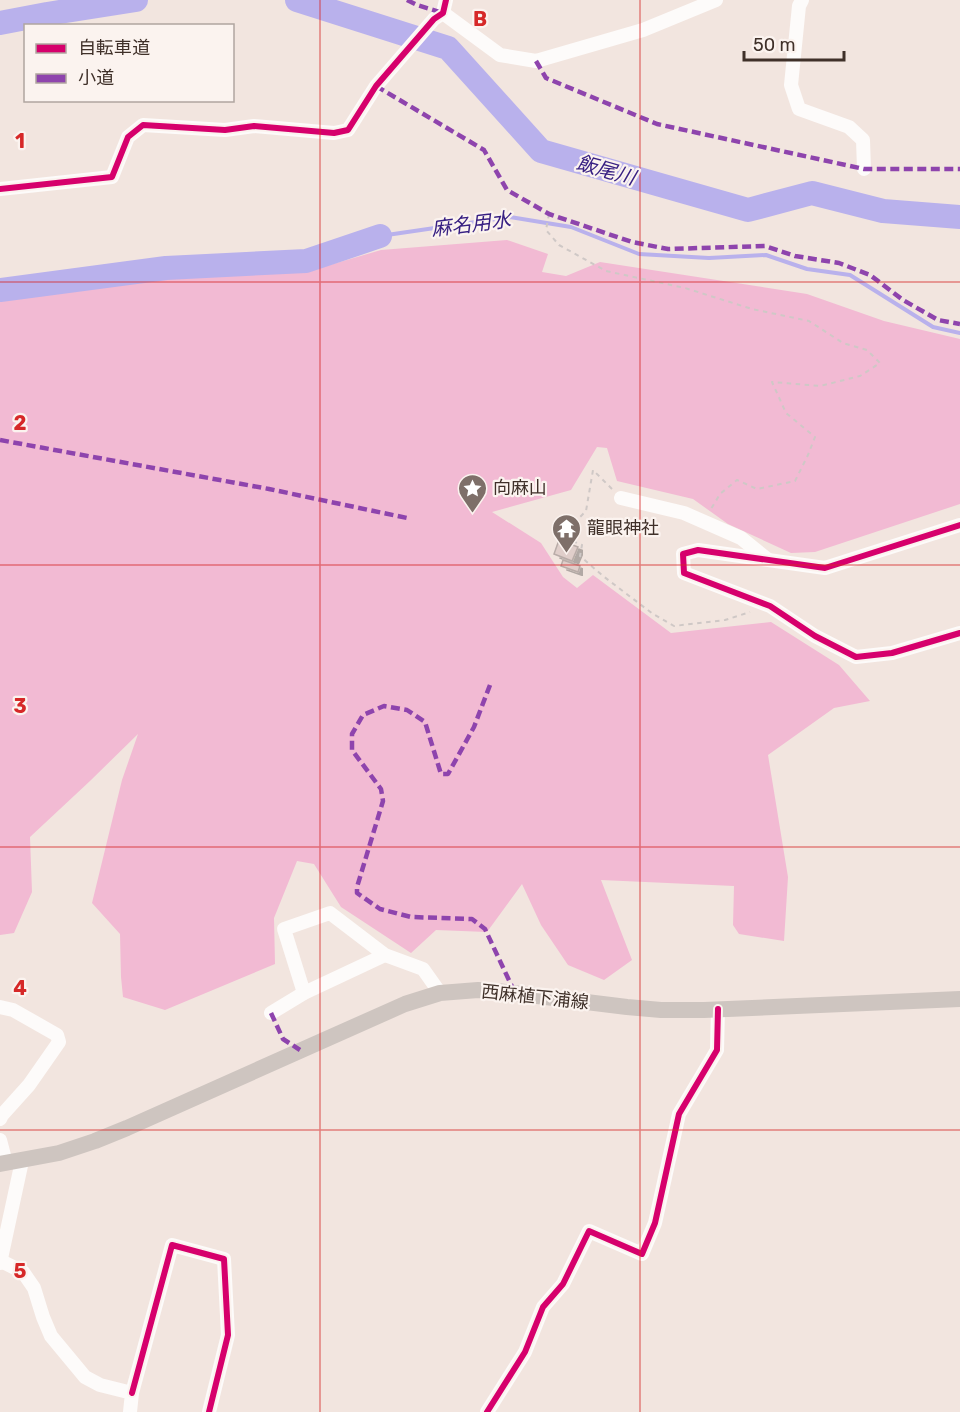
<svg xmlns="http://www.w3.org/2000/svg" width="960" height="1412" font-family="Rubik,'Noto Sans JP',sans-serif">
<style>
.forest{fill:#f2bad3}
.lines{fill:none;stroke-linecap:round;stroke-linejoin:round}
.stream{stroke:#b9b1ec;stroke-width:4}
.river{stroke:#b9b1ec;stroke-width:24}
.building{fill:#e0ceca;stroke:#b9aca8;stroke-width:1.5;filter:url(#shadow)}
.path{stroke:#cfc8c6;stroke-width:2;stroke-dasharray:4.5 4.5;stroke-linecap:butt}
.minor{stroke:#fdfbfa;stroke-width:14}
.major{stroke:#cec5c0;stroke-width:16}
.quiet{stroke:#8e44ad;stroke-width:4.5;stroke-dasharray:9 4.5;stroke-linecap:butt}
.cycleway-casing{stroke:#fbf3ef;stroke-width:10}
.cycleway{stroke:#d6006c;stroke-width:6}
.grid{fill:none;stroke:#d62828;stroke-width:1.5;stroke-opacity:0.55}
.labels{text-anchor:middle;stroke-width:4.5;stroke-linejoin:round;paint-order:stroke}
.poi-label{font-size:18px;fill:#3f3029;stroke:#fbf3ef;text-anchor:start}
.street-label{font-size:18px;fill:#3f3029;stroke:#fbf3ef}
.water-label{font-size:20px;font-style:italic;fill:#382083;stroke:#fbf3ef}
.grid-label{font-size:20px;text-anchor:middle;font-weight:bold;fill:#d62828;stroke:#fbf3ef;stroke-width:4.5;stroke-linejoin:round;paint-order:stroke}
</style>
<defs>
<filter id="shadow"><feDropShadow dx="6" dy="4" stdDeviation="0" flood-color="#0004"/></filter>
</defs>
<rect width="100%" height="100%" fill="#f2e5df"/>
<polygon class="forest" points="507,240 548,254 542,272 566,276 600,262 807,294 884,321 960,339 960,504 815,552 791,553 728,524 693,499 617,481 607,448 597,447 571,490 492,512 541,543 563,577 577,588 593,575 671,633 771,622 839,665 870,701 834,708 768,755 788,877 784,941 739,934 733,925 734,886 601,880 632,960 604,980 568,965 541,925 522,884 487,932 436,930 411,953 341,907 314,864 297,861 274,918 275,964 165,1010 123,997 121,977 120,934 92,903 122,780 138,734 90,781 30,837 32,892 14,933 0,935 0,297 148,279 316,269 381,250"/>
<g class="lines">
<polyline class="stream" points="380,236 510,217 571,227 639,254 709,258 766,255 807,269 850,275 933,327 960,333"/>
<g class="river">
<polyline points="297,0 448,48 541,151 748,210 812,193 883,211 960,217"/>
<polyline points="0,23 47,14 136,0"/>
<polyline points="0,290 166,268 306,261 380,236"/>
</g>
</g>
<g class="building">
<polygon points="559,540 578,547 572,561 554,554"/>
<polygon points="563,560 580,566 578,572 561,566"/>
</g>
<g class="lines">
<g class="path">
<polyline points="549,214 546,230 559,245 606,271 685,288 752,309 809,321 843,343 867,350 880,363 860,376 820,386 772,382 786,413 815,437 808,455 795,481 757,489 737,480 720,494 711,509"/>
<polyline points="612,489 593,470 586,511 572,525 568,539 582,545 580,556 603,576 653,614 674,626 725,620 750,612"/>
</g>
<g class="minor">
<polyline points="802,0 799,6 791,85 799,109 849,127 863,140 864,169"/>
<polyline points="443,13 500,55 536,61 643,30 716,0"/>
<polyline points="0,189 112,177 128,137 143,125 225,130 254,126 334,133 348,130 376,86 434,19 443,13 446,0"/>
<polyline points="621,498 684,513 741,538 767,559"/>
<polyline points="960,525 825,568 698,550 683,554 684,573 770,606 815,636 856,657 892,653 960,633"/>
<polyline points="385,955 304,993 284,929 330,913 385,955 423,969 440,993"/>
<polyline points="0,1007 13,1010 57,1035 59,1042 29,1085 2,1115 0,1119"/>
<polyline points="271,1013 304,993"/>
<polyline points="0,1140 6,1163"/>
<polyline points="1,1261 23,1272 34,1288 43,1317 51,1336 85,1377 100,1385 132,1393 130,1412"/>
<polyline points="0,1263 22,1161"/>
<polyline points="132,1393 172,1245 224,1259 228,1335 209,1412"/>
<polyline points="487,1412 525,1352 543,1307 563,1284 589,1231 642,1254 655,1223 679,1114 717,1050 718,1009"/>
</g>
<polyline class="major" points="0,1164 59,1153 95,1141 127,1128 405,1004 440,993 478,990 497,991 627,1007 661,1010 704,1010 960,999"/>
<g class="quiet">
<polyline points="407,0 417,5 443,13"/>
<polyline points="536,61 546,78 657,124 864,169 960,169"/>
<polyline points="376,86 484,150 507,190 549,214 632,242 668,249 765,246 795,256 839,263 870,275 903,300 938,320 960,324"/>
<polyline points="0,440 269,489 407,518"/>
<polyline points="490,685 474,727 448,774 441,774 425,722 407,710 384,706 363,715 352,734 352,750 381,789 383,801 357,887 357,893 380,909 411,917 472,919 485,929 515,993"/>
<polyline points="271,1013 283,1039 300,1050"/>
</g>
<defs>
<g id="cycleway">
<polyline points="0,189 112,177 128,137 143,125 225,130 254,126 334,133 348,130 376,86 434,19 443,13 446,0"/>
<polyline points="960,525 825,568 698,550 683,554 684,573 770,606 815,636 856,657 892,653 960,633"/>
<polyline points="132,1393 172,1245 224,1259 228,1335 209,1412"/>
<polyline points="487,1412 525,1352 543,1307 563,1284 589,1231 642,1254 655,1223 679,1114 717,1050 718,1009"/>
</g>
</defs>
<use href="#cycleway" class="cycleway-casing"/>
<use href="#cycleway" class="cycleway"/>
</g>
<path class="grid" d="M320,0V1412M640,0V1412M0,282H960M0,565H960M0,847H960M0,1130H960"/>
<defs>
<symbol id="sight-pin" viewBox="-11 -11 22 30"><path d="M0 17L-7.5 6A9.5 9.5 0 1 1 7.5 6Z" fill="#7e6f69" stroke="#fbf3ef"/><path d="M0-6L1.8-2.2L6-1.7L2.9 1.2L3.7 5.4L0 3.3L-3.7 5.4L-2.9 1.2L-6-1.7L-1.8-2.2Z" fill="#fff"/></symbol>
<symbol id="temple-pin" viewBox="-11 -11 22 30"><path d="M0 17L-7.5 6A9.5 9.5 0 1 1 7.5 6Z" fill="#7e6f69" stroke="#fbf3ef"/><path d="M0-6L5-2H3V0L6.5 2.5H4V6H1.5V3h-3V6H-4V2.5H-6.5L-3 0V-2H-5Z" fill="#fff"/></symbol>
</defs>
<g fill-rule="evenodd">
<use href="#sight-pin" x="456" y="472" width="33" height="45"/>
<use href="#temple-pin" x="550" y="512" width="33" height="45"/>
</g>
<g class="labels">
<g class="poi-label">
<text x="493" y="494">向麻山</text>
<text x="587" y="534">龍眼神社</text>
</g>
<g class="street-label">
<text transform="translate(535 997) rotate(6)" y="6">西麻植下浦線</text>
</g>
<g class="water-label">
<text transform="translate(606 170) rotate(16)" y="7">飯尾川</text>
<text transform="translate(471 224) rotate(-7)" y="7">麻名用水</text>
</g>
</g>
<g class="grid-label">
<text x="480" y="26">B</text>
<text x="20" y="148">1</text>
<text x="20" y="430">2</text>
<text x="20" y="713">3</text>
<text x="20" y="995">4</text>
<text x="20" y="1278">5</text>
</g>
<rect x="24" y="24" width="210" height="78" fill="#fbf3ef" stroke="#b0a5a0" stroke-width="1.5"/>
<rect x="36" y="44" width="30" height="9" fill="#d6006c" stroke="#b0a5a0" stroke-width="1.5"/>
<text x="78" y="54" font-size="18" fill="#3f3029">自転車道</text>
<rect x="36" y="74" width="30" height="9" fill="#8e44ad" stroke="#b0a5a0" stroke-width="1.5"/>
<text x="78" y="84" font-size="18" fill="#3f3029">小道</text>
<path d="M744 51v9h100v-9" fill="none" stroke="#3f3029" stroke-width="3"/>
<text x="753" y="51" font-size="18" fill="#3f3029" stroke="#fbf3ef" stroke-width="4.5" paint-order="stroke">50 m</text>
</svg>
